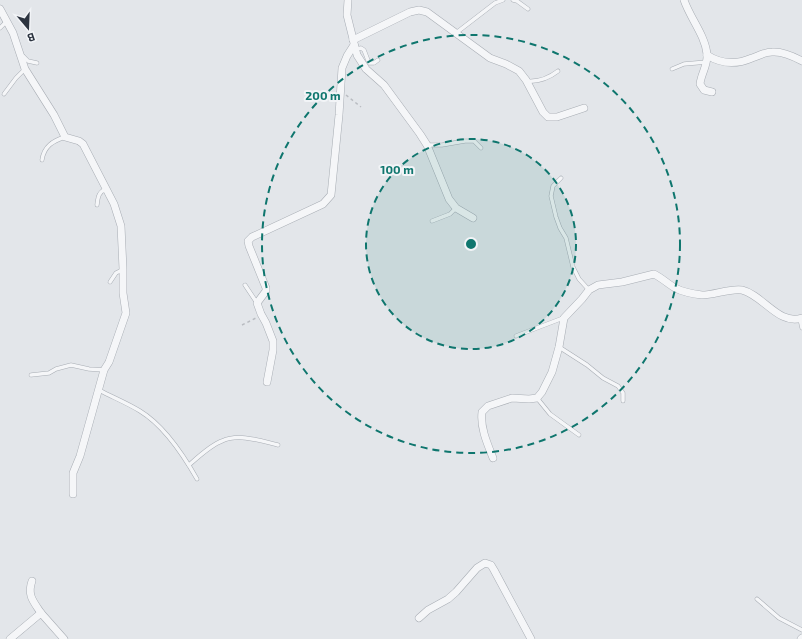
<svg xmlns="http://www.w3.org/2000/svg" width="802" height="639" font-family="'Exo 2',sans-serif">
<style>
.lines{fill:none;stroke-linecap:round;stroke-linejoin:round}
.service-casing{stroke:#a8adb4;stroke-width:4.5}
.minor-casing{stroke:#a8adb4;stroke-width:8}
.path{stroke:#b9bcc1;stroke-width:1.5;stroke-dasharray:3 3;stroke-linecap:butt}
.service{stroke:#f5f6f8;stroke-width:3.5}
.minor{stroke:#f5f6f8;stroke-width:7}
.ring{fill:none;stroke:#0f766e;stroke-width:2;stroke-dasharray:7 5}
.centre{fill:#0f766e;stroke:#f2f4f7;stroke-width:2}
.ring-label{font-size:12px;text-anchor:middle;font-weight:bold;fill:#0f766e;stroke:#f2f4f7;stroke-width:4;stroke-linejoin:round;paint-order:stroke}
</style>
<rect width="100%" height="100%" fill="#e3e6ea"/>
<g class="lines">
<defs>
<g id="service">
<polyline points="513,0 517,1 528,9"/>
<polyline points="0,28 7,21"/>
<polyline points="456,33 495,3 503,0"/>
<polyline points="356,49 361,48 364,50 369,63 374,63 378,60"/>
<polyline points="23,56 28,61 37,63"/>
<polyline points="672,69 684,64 707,62"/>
<path d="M527,81C539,82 549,78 558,71"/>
<polyline points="4,94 16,78 25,69"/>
<polyline points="427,145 442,145 465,141 474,141 481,148"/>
<path d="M42,160C44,146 53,141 65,137"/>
<polyline points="561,178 553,186 551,196 556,217 560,228 566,238 573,267 579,279 589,290"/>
<path d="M97,205C98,198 98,192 106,189"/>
<polyline points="432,221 450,214 456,208"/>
<polyline points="110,282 116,273 122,270"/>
<polyline points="245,285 257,303"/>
<polyline points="800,319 802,328"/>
<polyline points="516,336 563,318"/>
<polyline points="559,347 587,365 603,378 618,386 623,393 623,401"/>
<polyline points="31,375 49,373 56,369 71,365 89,369 104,370"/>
<path d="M99,390C112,397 127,403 140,411C163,425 184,456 197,479"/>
<polyline points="537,398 550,414 579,435"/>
<path d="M189,465C197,458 212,444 222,441C239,433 261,441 278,445"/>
<polyline points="757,599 779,618 802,630"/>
</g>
<g id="minor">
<polyline points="348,0 347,15 357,55 366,69 384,85 420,134 427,145 449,199 456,208 473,218"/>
<path d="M684,0C690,18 705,35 707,54C708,65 701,74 700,84L704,90L712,92"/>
<polyline points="0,9 13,33 25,69 54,115 65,137 79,141 83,144 114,204 121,226 123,269 123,293 126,313 109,362 104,370 80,456 73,473 73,494"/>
<polyline points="353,40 410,12 419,10 427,12 490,58 506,64 519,71 526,80 543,112 548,117 557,117 584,108"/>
<path d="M707,55C721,64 736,65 752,58C758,56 765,52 772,52C783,51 793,56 802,61"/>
<polyline points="267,382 273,350 273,341 266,323 261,314 257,303 266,291 266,288 249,246 248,241 252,237 323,204 331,195 339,115 342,68 347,56 354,45"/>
<path d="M493,458C487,443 480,427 482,412L488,406L512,398L529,399L537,398L542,392L552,372L559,347L564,318L582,299L589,290L598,285L622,282L654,274C662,278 668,284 675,288C683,292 693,294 702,295C714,295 731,288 742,290C763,295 779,326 802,318"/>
<path d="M32,581C27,595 33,601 41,613"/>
<polyline points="419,618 428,610 448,599 456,592 477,568 485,563 491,565 494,570 531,639"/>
<polyline points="10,639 41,613 64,639"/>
<polyline points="801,639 802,638"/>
</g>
</defs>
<use href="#service" class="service-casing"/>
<use href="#minor" class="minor-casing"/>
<g class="path">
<polyline points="346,95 361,107"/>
<polyline points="242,325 256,318"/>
</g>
<use href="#service" class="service"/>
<use href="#minor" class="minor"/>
</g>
<circle cx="471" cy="244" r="105" fill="#0f766e" fill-opacity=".12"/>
<g class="ring">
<circle cx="471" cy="244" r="105"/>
<circle cx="471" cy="244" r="209"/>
</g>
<circle cx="471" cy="244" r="6" class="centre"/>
<g class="ring-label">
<text x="323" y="100">200 m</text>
<text x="397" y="174">100 m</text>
</g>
<g transform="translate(28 28) rotate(161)" stroke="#f2f4f7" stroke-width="3" paint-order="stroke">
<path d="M0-3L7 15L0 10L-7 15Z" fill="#2c3440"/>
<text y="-6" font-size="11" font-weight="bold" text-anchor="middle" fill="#2c3440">B</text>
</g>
</svg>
